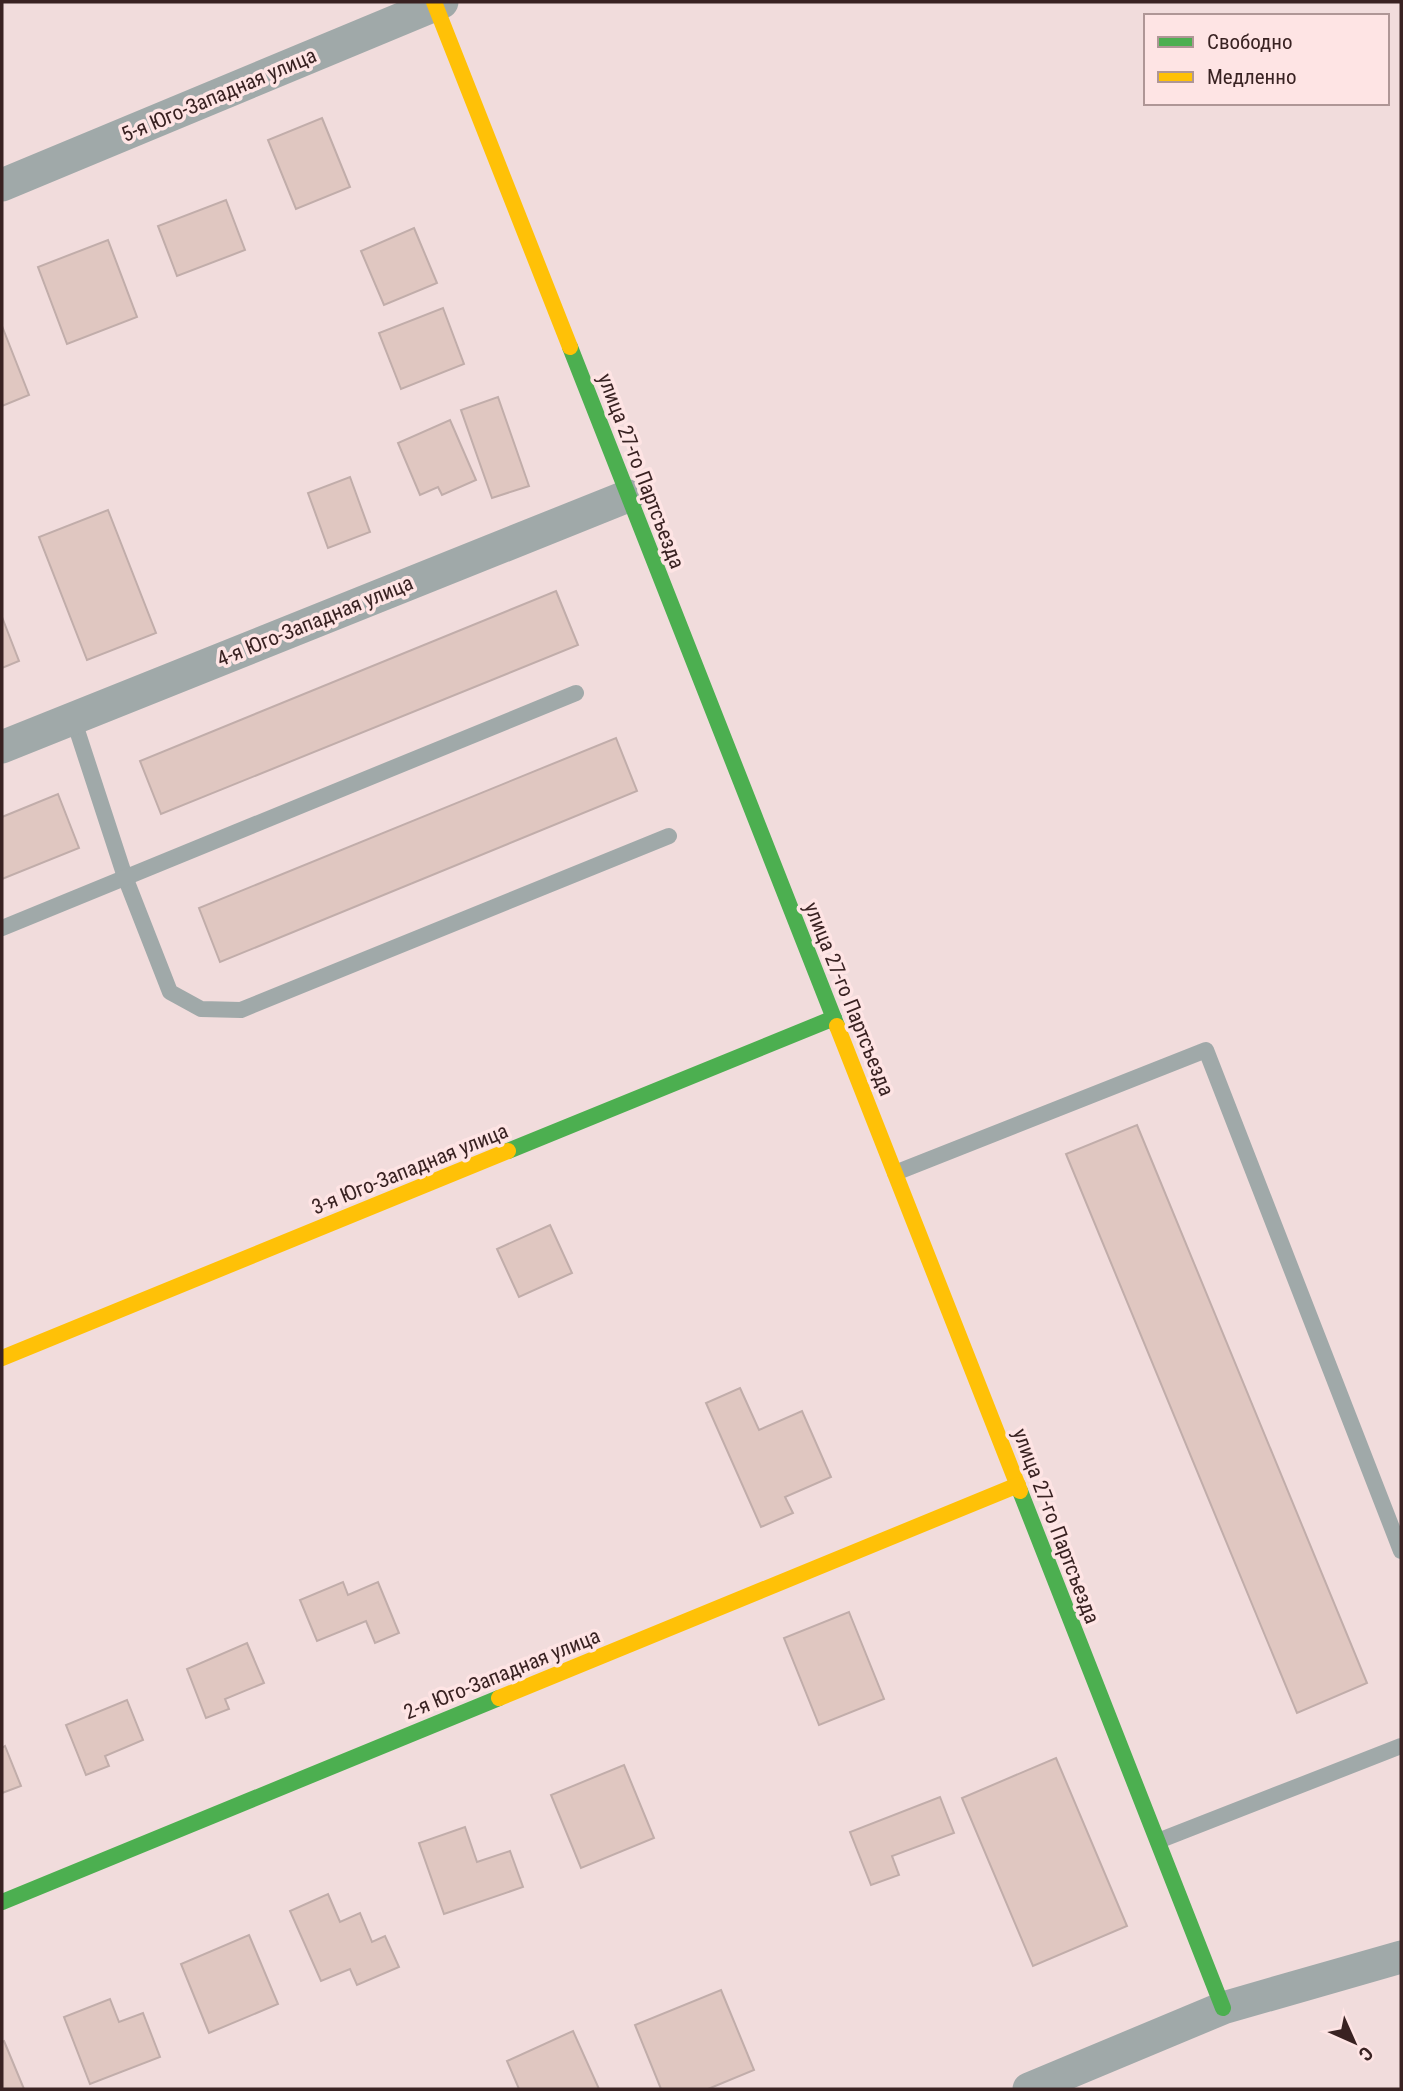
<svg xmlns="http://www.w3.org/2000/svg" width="1403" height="2091" font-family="'Roboto Condensed',sans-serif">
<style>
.building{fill:#e0c7c1;stroke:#c1adaa;stroke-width:2}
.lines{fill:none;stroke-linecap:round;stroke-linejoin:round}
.lane{stroke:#a0a9a9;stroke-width:16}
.street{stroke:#a0a9a9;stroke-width:33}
.fast{stroke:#4caf50;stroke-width:16}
.slow{stroke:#ffc107;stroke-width:16}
.labels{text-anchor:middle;stroke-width:7;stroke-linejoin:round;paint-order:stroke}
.street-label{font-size:21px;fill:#392222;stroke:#fee4e4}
</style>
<rect width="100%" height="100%" fill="#f1dcdc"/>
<g class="building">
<polygon points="322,118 350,187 296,209 268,140"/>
<polygon points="226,200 245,250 177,276 158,226"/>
<polygon points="414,228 437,283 384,305 361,251"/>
<polygon points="108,240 137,317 67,344 38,267"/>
<polygon points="443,308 464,364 401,389 379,333"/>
<polygon points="2,326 29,395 2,406"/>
<polygon points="498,397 529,486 492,498 461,410"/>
<polygon points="450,420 476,480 442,495 438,487 420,495 398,443"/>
<polygon points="350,477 370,532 328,548 308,493"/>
<polygon points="108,510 156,633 87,660 39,537"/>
<polygon points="556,591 578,645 161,814 140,761"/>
<polygon points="2,617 19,661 2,668"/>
<polygon points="616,738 637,791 220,962 199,908"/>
<polygon points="58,794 79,848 2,879 2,817"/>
<polygon points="1137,1125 1367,1683 1297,1713 1066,1154"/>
<polygon points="550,1225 572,1273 519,1297 497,1249"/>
<polygon points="740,1388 759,1430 802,1411 831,1477 785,1497 793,1513 761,1527 706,1403"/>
<polygon points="343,1582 348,1595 378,1582 399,1633 375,1643 366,1621 317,1641 300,1600"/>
<polygon points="849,1612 884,1699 819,1725 784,1638"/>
<polygon points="247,1643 264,1683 225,1699 229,1709 206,1718 187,1669"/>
<polygon points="127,1700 143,1740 105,1756 109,1766 86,1775 66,1725"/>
<polygon points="5,1746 21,1786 2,1793 2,1748"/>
<polygon points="1056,1758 1127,1926 1033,1966 962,1798"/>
<polygon points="624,1765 654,1838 581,1868 551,1795"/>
<polygon points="940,1797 954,1833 892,1856 899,1875 871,1885 850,1832"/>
<polygon points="465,1827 477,1862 510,1851 523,1887 444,1914 419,1843"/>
<polygon points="328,1894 340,1922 360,1913 372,1942 385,1936 399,1967 357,1985 350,1969 321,1981 290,1911"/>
<polygon points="249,1935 278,2004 209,2033 181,1964"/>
<polygon points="721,1990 754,2070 708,2089 661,2089 635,2025"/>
<polygon points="110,1999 119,2022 143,2013 160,2057 90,2084 64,2017"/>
<polygon points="573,2031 599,2089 519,2089 507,2061"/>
<polygon points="4,2041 24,2089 2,2089 2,2042"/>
</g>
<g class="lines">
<g class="lane">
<polyline points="73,718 125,877 170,992 201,1009 241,1010 669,836"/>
<polyline points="2,928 576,693"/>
<polyline points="895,1173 1206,1050 1401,1551"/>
<polyline points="1158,1841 1401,1746"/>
</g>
<g class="street">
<polyline points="2,185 442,2"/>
<polyline points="2,747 628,496"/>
<polyline points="1029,2089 1223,2008 1401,1957"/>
</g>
<g class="fast">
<polyline points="570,347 837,1026"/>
<polyline points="508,1151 834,1018"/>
<polyline points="1020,1491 1223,2008"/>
<polyline points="2,1902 499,1698"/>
</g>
<g class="slow">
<polyline points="434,2 570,347"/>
<polyline points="837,1026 1020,1491"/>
<polyline points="2,1358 508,1151"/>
<polyline points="499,1698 1018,1485"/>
</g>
</g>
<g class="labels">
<g class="street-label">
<text transform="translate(219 95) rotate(-23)" y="7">5-я Юго-Западная улица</text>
<text transform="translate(641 471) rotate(69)" y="7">улица 27-го Партсъезда</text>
<text transform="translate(315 621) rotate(-22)" y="7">4-я Юго-Западная улица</text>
<text transform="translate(849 999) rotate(68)" y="7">улица 27-го Партсъезда</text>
<text transform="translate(410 1169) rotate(-22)" y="7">3-я Юго-Западная улица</text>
<text transform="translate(1056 1526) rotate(69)" y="7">улица 27-го Партсъезда</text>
<text transform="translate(502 1674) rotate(-22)" y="7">2-я Юго-Западная улица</text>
</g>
</g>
<rect width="1403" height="2091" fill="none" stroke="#392222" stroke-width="7"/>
<rect x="1144" y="14" width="245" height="91" fill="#fee4e4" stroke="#af9696" stroke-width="2"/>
<rect x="1158" y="37" width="35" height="10" fill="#4caf50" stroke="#af9696" stroke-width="2"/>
<text x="1207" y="49" font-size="21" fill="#392222">Свободно</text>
<rect x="1158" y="72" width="35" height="10" fill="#ffc107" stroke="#af9696" stroke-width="2"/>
<text x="1207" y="84" font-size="21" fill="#392222">Медленно</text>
<g transform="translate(1354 2042) rotate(135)" stroke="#fee4e4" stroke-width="5" paint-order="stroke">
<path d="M0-5L12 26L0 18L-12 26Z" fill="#392222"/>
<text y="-10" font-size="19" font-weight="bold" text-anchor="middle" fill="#392222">С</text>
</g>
</svg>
